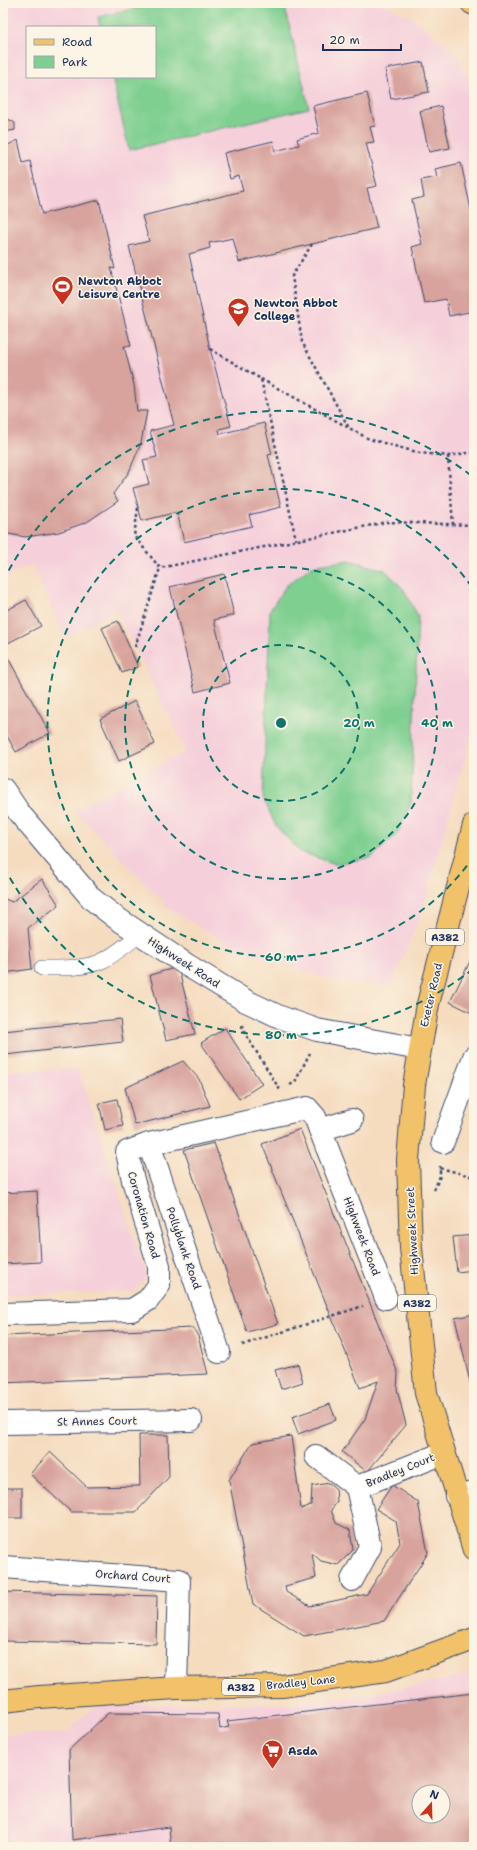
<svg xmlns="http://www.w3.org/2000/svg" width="477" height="1850" font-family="'Shantell Sans',sans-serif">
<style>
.built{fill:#f5cfda;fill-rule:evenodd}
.green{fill:#7ecf90;stroke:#4c7f77}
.building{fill:#d8a39d;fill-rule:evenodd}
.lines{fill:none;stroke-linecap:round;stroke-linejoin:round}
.service-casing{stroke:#3c496d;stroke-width:16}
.minor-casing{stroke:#3c496d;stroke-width:24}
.primary-casing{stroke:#3c496d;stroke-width:24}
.path{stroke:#3c496d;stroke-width:2.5;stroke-dasharray:3 3;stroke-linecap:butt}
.service{stroke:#fff;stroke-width:15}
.minor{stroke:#fff;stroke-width:22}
.primary{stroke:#f2c26a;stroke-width:22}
.ring{fill:none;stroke:#0f766e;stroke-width:2;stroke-dasharray:7 5}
.labels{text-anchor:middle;stroke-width:3;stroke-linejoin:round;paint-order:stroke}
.shield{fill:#fcf5e5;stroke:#5e6a86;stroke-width:1}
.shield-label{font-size:10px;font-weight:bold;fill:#1b2f5e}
.poi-label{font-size:11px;font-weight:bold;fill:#1b2f5e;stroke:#fcf5e5;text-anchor:start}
.street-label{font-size:11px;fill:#1b2f5e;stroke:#fcf5e5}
.centre{fill:#0f766e;stroke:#fcf5e5;stroke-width:2}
.ring-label{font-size:12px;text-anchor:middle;font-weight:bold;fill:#0f766e;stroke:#fcf5e5;stroke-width:3;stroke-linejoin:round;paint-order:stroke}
</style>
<rect width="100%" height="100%" fill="#fcf5e5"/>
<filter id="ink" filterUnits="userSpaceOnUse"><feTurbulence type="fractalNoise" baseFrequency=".025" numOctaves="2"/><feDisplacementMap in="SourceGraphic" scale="8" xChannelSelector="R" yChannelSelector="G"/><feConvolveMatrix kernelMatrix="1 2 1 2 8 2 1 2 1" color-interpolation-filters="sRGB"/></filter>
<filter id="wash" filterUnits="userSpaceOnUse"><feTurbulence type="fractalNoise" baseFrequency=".012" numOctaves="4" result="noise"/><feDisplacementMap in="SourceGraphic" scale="16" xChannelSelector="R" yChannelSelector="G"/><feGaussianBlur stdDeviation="0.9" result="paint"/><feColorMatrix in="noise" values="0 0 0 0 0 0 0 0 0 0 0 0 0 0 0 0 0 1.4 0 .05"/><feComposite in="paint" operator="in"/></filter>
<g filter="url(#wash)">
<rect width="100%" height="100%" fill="#f5dcbf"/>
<g class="built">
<path d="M21,3H381L411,17L457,54L474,94V726L422,913L391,986L336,981L242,951L172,911L74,810L186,751L116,610L65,638L32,564L3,579V7ZM27,27H155V77H27Z"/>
<polygon points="78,1069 147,1277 133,1291 3,1295 3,1071"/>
<path d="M474,1674V1847H3V1735L68,1733L76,1722L90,1711L103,1705L289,1704L363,1695ZM419,1792H443V1816H419Z"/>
</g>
<g class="green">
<polygon points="158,3 284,3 309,108 129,150 112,77 155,77 155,27 100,27 98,17"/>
<polygon points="349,560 385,570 404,590 418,616 411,804 397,834 372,857 336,864 300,852 276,826 263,798 270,610 286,586 312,566"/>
</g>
<g id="blocks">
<g class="building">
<polygon points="423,62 429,92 391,99 385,69"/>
<polygon points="367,93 375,126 370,127 374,142 366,143 377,186 367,188 377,228 239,262 233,238 209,243 210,248 189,254 210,349 231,426 219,429 220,434 264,423 272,454 268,455 281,507 249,515 252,526 184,542 177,512 142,521 133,488 149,484 143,460 157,457 150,431 174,425 129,246 149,241 142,216 243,191 239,176 230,179 224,153 273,141 275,151 299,145 297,139 319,133 313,106"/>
<polygon points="441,106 450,148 429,152 420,111"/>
<polygon points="3,116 15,123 15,130 4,132 8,145 18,140 23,163 30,161 42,214 99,200 115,269 111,268 131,346 124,346 134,385 137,411 147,411 141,443 129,472 113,494 118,501 87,522 59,532 26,537 3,533"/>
<polygon points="461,163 474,224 474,311 449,316 446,299 424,303 412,247 422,244 412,200 424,197 421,180 437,177 435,169"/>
<polygon points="224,574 234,615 214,620 230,683 195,692 170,587"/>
<polygon points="26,600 41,626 4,645 3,612"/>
<polygon points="118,621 138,667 122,673 102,628"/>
<polygon points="8,658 50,733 16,752 3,729 3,661"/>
<polygon points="135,701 155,744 119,761 100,719"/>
<polygon points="42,879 59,905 28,928 32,969 4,973 3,898 12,902"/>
<polygon points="474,953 474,1014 450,1002"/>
<polygon points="178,967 195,1034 166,1040 150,975"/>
<polygon points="120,1019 123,1042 5,1055 3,1031"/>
<polygon points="225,1028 262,1084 239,1099 201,1043"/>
<polygon points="183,1061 199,1079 210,1106 135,1125 125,1088"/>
<polygon points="117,1099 123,1126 105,1130 99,1103"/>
<polygon points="300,1129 398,1373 397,1389 406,1425 367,1472 342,1452 365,1419 378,1381 360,1388 262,1144"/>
<polygon points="214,1143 278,1324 247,1332 184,1150"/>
<polygon points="37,1191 41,1262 3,1264 3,1193"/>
<polygon points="474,1235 474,1270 457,1272 453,1237"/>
<polygon points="474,1314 474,1386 471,1386 455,1318"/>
<polygon points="193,1328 198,1336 208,1374 3,1383 3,1336"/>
<polygon points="298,1364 303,1382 281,1389 275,1370"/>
<polygon points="330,1404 336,1420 298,1434 292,1417"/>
<polygon points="139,1435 168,1435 169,1477 136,1512 71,1512 30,1474 50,1452 87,1487 140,1486"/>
<polygon points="291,1436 301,1509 311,1505 312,1486 329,1483 336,1489 337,1502 331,1510 336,1523 350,1530 353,1550 338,1565 321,1561 312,1553 316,1578 285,1586 286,1592 310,1606 367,1594 400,1543 396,1521 376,1509 392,1485 418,1502 428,1553 384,1621 304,1636 253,1604 229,1480 252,1443"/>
<rect x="3" y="1488" width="19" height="30"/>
<polygon points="3,1592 157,1596 156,1644 3,1641"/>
<path d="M474,1693V1847H171L169,1827L72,1840L69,1750L108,1713L218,1714L220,1729L229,1727L227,1721ZM419,1792H443V1816H419Z"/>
</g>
</g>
</g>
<g filter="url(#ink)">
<use href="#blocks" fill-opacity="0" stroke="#3c496d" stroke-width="1"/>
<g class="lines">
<defs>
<path id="service" d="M42,968C61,968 84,969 102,961C116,954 128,943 141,934"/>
<g id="minor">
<polyline points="3,789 20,814 92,899 115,917 187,965 246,1001 280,1017 317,1030 419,1049"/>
<polyline points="320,1130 352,1120"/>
<polyline points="443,1142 474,1057"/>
<polyline points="149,1144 219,1352"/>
<polyline points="3,1314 132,1310 148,1300 159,1285 159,1266 133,1180 127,1152 149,1144 307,1108 315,1117 386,1298"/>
<polyline points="3,1423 191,1420"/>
<polyline points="316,1456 357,1487 444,1453"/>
<polyline points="456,1496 474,1493"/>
<polyline points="3,1567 179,1580 176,1688"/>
<polyline points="352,1580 370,1547 357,1487"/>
</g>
<g id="primary">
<polyline points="472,3 474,4"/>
<polyline points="474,825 428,1004 414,1085 408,1160 411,1248 426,1393 474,1550"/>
<polyline points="3,1701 39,1697 176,1688 282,1686 386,1671 474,1639"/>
</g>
</defs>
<use href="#service" class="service-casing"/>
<use href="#minor" class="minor-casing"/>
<use href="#primary" class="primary-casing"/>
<g class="path">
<polyline points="312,244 292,276 302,342 349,428"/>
<polyline points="210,349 261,379 296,540"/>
<polyline points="261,379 369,439 420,453 448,456 474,452"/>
<polyline points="448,456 453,525"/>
<polyline points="138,508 134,536 160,568 387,522 474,525"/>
<polyline points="135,647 160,568"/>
<polyline points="242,1025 243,1030 280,1090"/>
<polyline points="290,1085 295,1082 310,1053"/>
<polyline points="440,1168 474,1177"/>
<polyline points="434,1190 440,1176 440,1166"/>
<polyline points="242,1345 363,1306"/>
</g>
<use href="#service" class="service"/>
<use href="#minor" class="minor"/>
<use href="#primary" class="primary"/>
</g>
</g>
<g class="ring">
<circle cx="281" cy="723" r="78"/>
<circle cx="281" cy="723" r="156"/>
<path d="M474 856A234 234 0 1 1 474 590"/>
<path d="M473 969A312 312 0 0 1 3 865M3 581A312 312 0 0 1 473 477"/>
</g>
<defs>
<symbol id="stadium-pin" viewBox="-11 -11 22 30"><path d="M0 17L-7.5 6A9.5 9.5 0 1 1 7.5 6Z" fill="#c8321e" stroke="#fcf5e5"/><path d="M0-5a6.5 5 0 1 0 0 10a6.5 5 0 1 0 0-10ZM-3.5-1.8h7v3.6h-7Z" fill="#fff"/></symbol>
<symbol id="school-pin" viewBox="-11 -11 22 30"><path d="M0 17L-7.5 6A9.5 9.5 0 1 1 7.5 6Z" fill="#c8321e" stroke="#fcf5e5"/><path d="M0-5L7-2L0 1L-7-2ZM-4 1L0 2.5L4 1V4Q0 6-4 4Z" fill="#fff"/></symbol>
<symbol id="supermarket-pin" viewBox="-11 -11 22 30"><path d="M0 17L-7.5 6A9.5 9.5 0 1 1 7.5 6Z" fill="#c8321e" stroke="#fcf5e5"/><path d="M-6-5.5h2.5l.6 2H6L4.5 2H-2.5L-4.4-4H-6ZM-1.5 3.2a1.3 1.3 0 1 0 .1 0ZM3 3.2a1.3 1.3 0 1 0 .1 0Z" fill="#fff"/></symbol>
</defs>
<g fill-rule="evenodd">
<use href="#stadium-pin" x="50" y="274" width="25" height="34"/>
<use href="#school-pin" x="226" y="296" width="25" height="34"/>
<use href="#supermarket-pin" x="260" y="1738" width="25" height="34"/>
</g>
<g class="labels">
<g class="shield">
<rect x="426" y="929" width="38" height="16" rx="3"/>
<rect x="398" y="1295" width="38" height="16" rx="3"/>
<rect x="222" y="1679" width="38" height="16" rx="3"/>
</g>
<g class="shield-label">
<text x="445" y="941">A382</text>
<text x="417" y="1307">A382</text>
<text x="241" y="1691">A382</text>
</g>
<g class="poi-label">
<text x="78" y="285">Newton Abbot<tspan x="78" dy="13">Leisure Centre</tspan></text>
<text x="254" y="307">Newton Abbot<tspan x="254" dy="13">College</tspan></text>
<text x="288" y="1755">Asda</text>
</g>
<g class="street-label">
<text transform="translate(184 962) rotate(33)" y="4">Highweek Road</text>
<text transform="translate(431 995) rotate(-77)" y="4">Exeter Road</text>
<text transform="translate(144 1215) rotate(74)" y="4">Coronation Road</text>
<text transform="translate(412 1231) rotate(-93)" y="4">Highweek Street</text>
<text transform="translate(362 1236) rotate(69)" y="4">Highweek Road</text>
<text transform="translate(184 1248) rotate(71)" y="4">Pollyblank Road</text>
<text transform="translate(97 1421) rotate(-1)" y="4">St Annes Court</text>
<text transform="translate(400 1470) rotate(-22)" y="4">Bradley Court</text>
<text transform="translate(133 1576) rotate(4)" y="4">Orchard Court</text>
<text transform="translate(301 1682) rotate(-6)" y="4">Bradley Lane</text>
</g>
</g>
<circle cx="281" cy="723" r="6" class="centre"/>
<g class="ring-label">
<text x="359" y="727">20 m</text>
<text x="437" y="727">40 m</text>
<text x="281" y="961">60 m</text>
<text x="281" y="1039">80 m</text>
</g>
<rect width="477" height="1850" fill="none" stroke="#fcf5e5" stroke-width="16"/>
<rect x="26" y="26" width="130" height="52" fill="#fcf5e5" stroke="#a2a6af"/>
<rect x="34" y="39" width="20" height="6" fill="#f2c26a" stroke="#a2a6af"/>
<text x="62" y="46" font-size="12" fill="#1b2f5e">Road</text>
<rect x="34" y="56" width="20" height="12" fill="#7ecf90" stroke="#a2a6af"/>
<text x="62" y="66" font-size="12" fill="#1b2f5e">Park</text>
<g transform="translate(431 1804) rotate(20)"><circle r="19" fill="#fcf5e5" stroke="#a2a6af"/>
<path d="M0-3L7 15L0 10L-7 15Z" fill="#c8321e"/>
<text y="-6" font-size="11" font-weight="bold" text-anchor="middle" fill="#1b2f5e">N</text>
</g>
<path d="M323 44v6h78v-6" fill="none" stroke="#1b2f5e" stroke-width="2"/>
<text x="329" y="44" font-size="12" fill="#1b2f5e" stroke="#fcf5e5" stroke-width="3" paint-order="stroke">20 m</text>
</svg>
